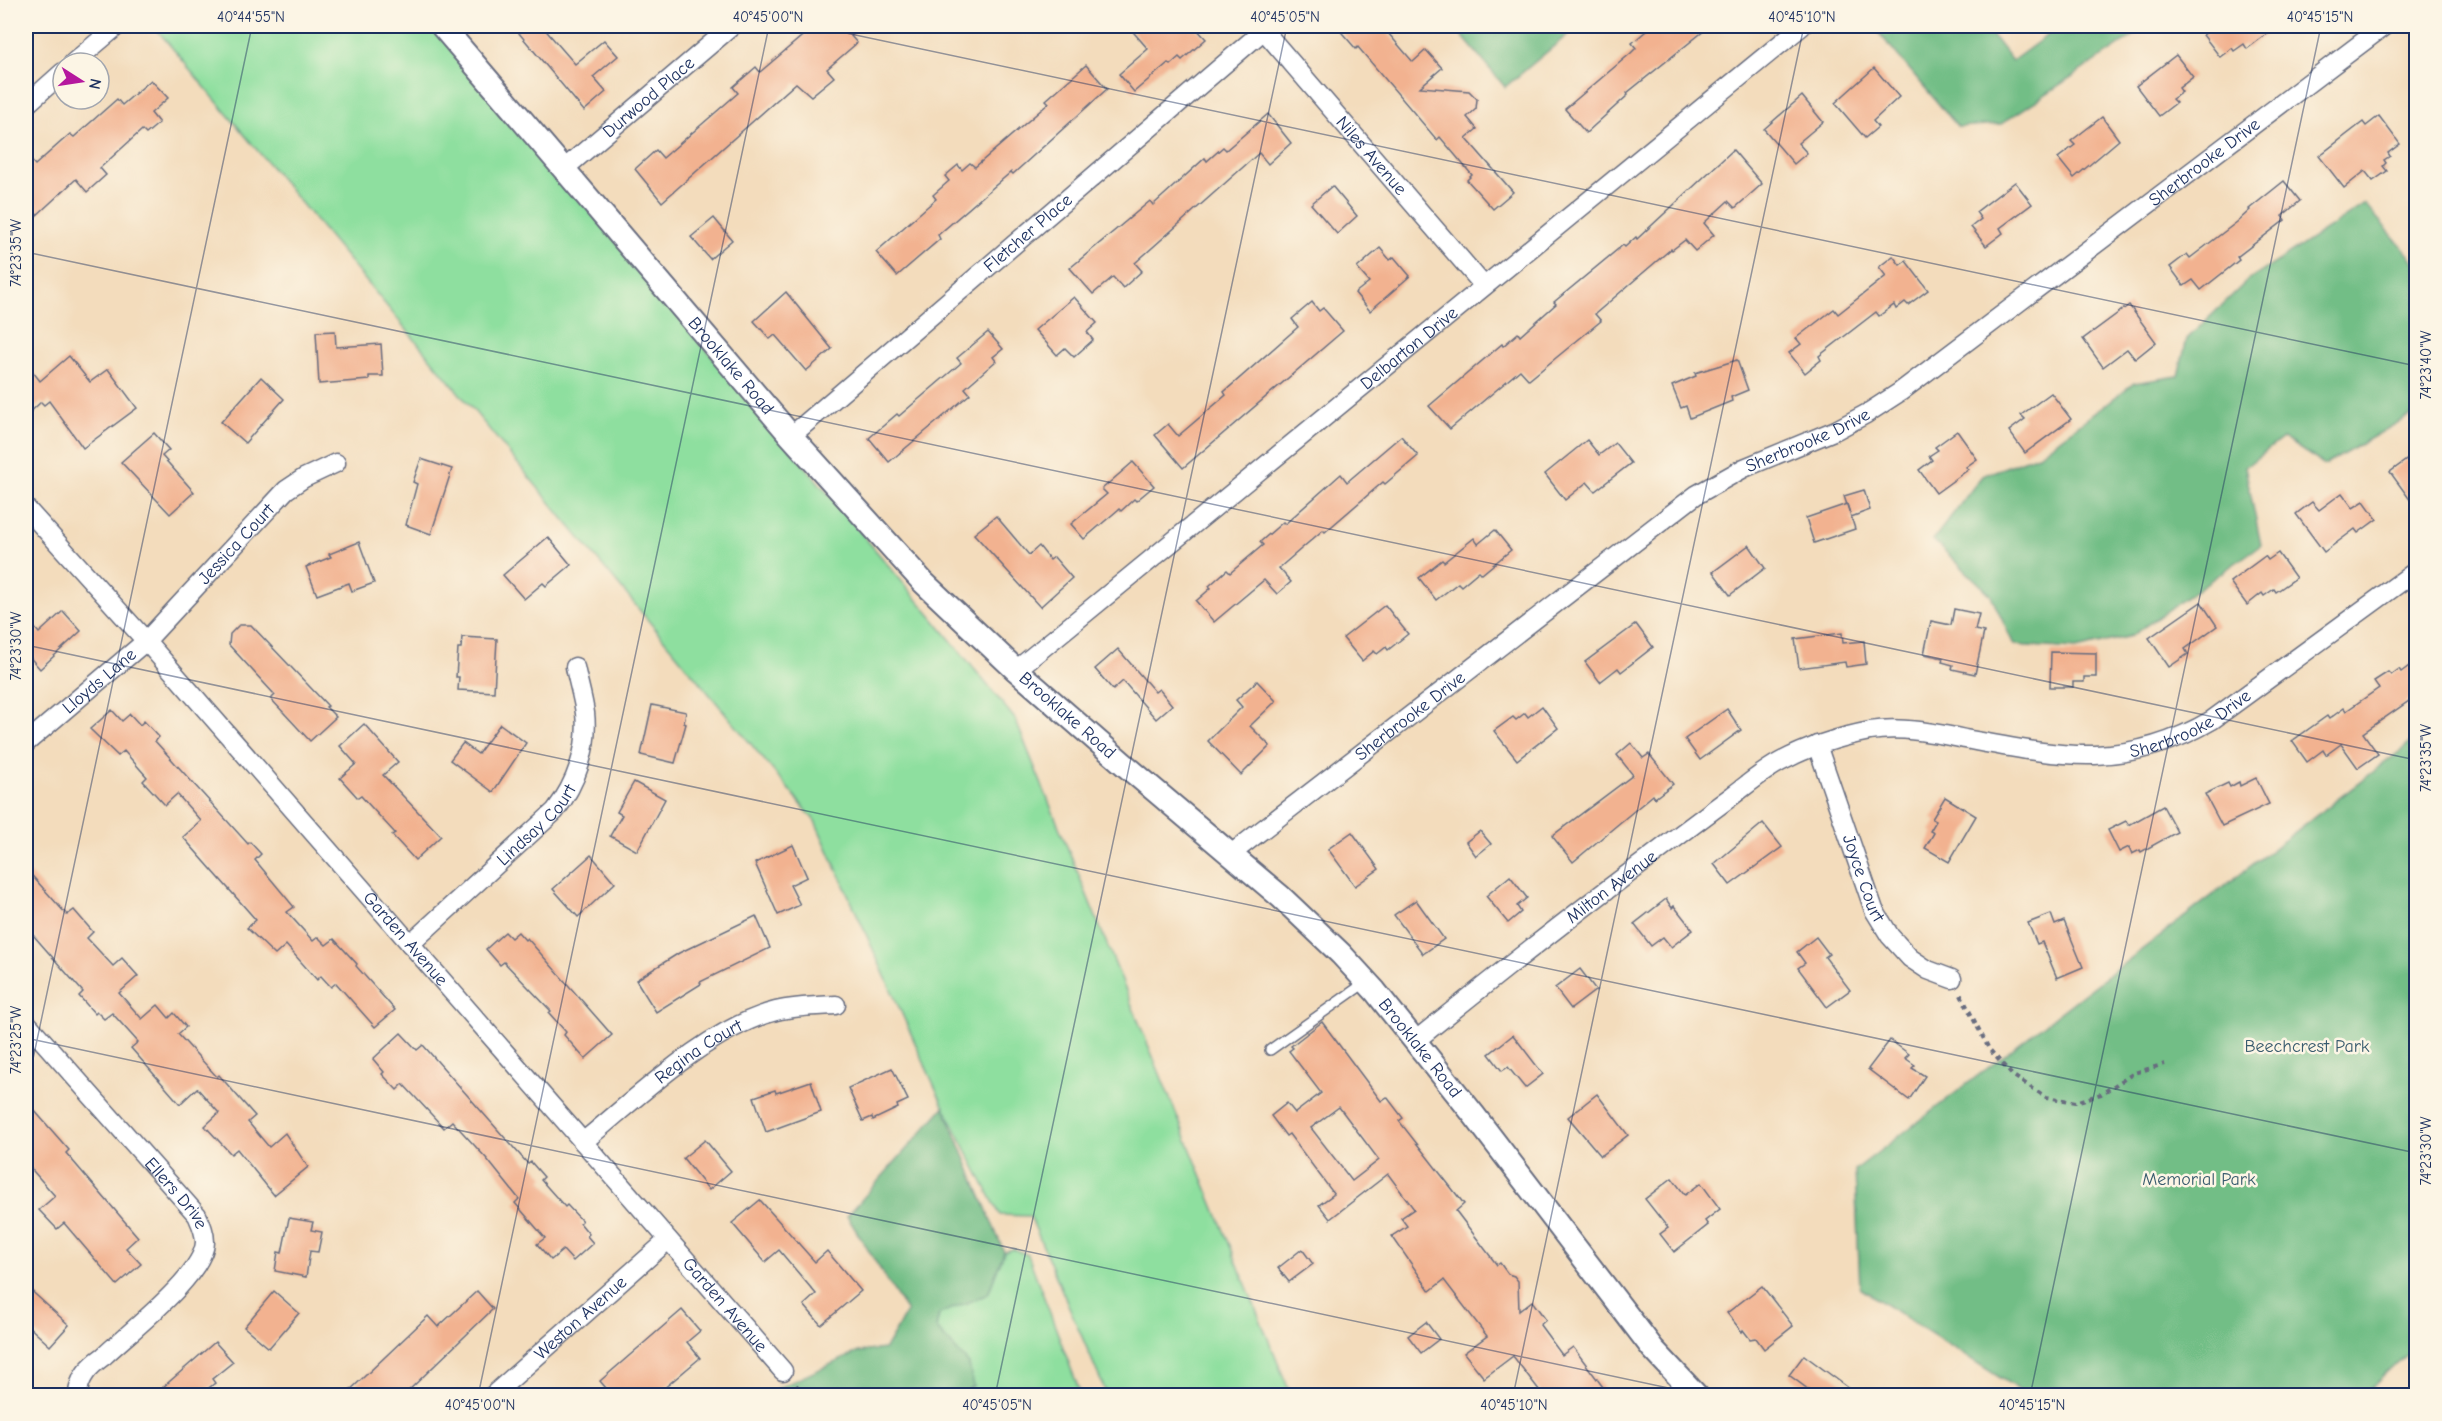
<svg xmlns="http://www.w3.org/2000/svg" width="2442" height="1421" font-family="'Comic Neue',sans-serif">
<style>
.green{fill:#8edf9f;stroke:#54877e;stroke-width:1.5}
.forest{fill:#72be86;stroke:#467672;stroke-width:1.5}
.building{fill:#f2b290;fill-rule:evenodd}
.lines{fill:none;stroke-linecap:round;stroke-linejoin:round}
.service-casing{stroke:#676c7f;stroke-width:12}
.minor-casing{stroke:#676c7f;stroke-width:21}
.tertiary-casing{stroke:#676c7f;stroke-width:26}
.path{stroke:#676c7f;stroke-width:4;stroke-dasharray:4.5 4.5;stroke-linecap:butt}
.service{stroke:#fff;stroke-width:9}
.minor{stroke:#fff;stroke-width:18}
.tertiary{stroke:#fff;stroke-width:22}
.ticks{fill:none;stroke:#1b2f5e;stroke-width:1.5;stroke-opacity:0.45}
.labels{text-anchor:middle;stroke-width:5;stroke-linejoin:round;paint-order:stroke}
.street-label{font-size:18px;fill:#1b2f5e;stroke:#fcf5e5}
.park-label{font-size:18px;fill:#385b6e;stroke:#fcf5e5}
.neatline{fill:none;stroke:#1b2f5e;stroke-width:2}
.ticks-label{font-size:15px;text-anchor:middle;fill:#1b2f5e}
</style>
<rect width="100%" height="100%" fill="#fcf5e5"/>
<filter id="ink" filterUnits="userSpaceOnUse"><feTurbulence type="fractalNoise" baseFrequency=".0167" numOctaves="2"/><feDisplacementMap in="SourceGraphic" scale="12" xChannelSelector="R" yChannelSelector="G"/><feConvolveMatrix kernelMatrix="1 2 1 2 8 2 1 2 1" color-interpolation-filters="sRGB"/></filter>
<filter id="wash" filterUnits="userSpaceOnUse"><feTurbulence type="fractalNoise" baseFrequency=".008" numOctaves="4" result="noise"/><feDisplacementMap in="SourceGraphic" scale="24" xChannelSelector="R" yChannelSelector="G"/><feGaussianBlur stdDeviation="1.35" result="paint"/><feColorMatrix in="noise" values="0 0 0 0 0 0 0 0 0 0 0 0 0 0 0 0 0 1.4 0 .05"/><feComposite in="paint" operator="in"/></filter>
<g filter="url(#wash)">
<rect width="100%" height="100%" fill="#f3dcbc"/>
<g class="green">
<polygon points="154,26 434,26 931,616 1015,719 1291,1395 1107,1395 1030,1216 1000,1215 944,1107 815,821"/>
<polygon points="1013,1249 1028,1255 1081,1395 960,1395 973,1386 936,1328 939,1314 988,1294 1004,1252"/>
</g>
<g class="forest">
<polygon points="1454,26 1578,26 1505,87"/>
<polygon points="1873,26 1985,26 2012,61 2060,26 2148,26 2001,124 1958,127"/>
<polygon points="2365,204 2416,263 2416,412 2325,465 2283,438 2245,467 2261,545 2131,636 2076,649 2014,645 1990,594 1933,540 1982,476 2040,454 2134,383 2178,376 2187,339 2246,282"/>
<polygon points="2416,739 2416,1345 2364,1395 2027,1395 1860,1288 1855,1170"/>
<polygon points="944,1107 1004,1252 988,1294 939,1314 936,1328 969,1364 973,1386 960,1395 774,1395 778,1388 858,1352 885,1349 907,1312 847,1216"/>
</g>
<g id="blocks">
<g class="building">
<polygon points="513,26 542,26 575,64 604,40 618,56 593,77 606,92 584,111"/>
<polygon points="814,26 864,26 851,36 857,43 827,69 834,77 811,96 796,83 662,202 635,169 656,150 663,158 738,93 733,87 756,67 760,72"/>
<polygon points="1128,26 1194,26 1206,39 1182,60 1179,57 1170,65 1168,63 1134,92 1119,74 1148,49"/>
<polygon points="1336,26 1382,26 1413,62 1426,50 1442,68 1420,87 1469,91 1477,99 1476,109 1467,117 1477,129 1466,138 1513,192 1493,209 1467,180 1472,175 1440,137 1437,140 1358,47 1356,49"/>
<polygon points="1652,26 1710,26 1627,93 1628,95 1586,133 1565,109 1631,53 1636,48 1632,43"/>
<polygon points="2215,26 2277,26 2247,49 2244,44 2234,51 2232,48 2220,57 2203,35"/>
<polygon points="2176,55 2193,77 2179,88 2182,92 2172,99 2176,103 2159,116 2136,86"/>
<polygon points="1086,65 1107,89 1013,174 1011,172 938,235 940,239 897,276 876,252 936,199 933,195 949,181 945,176 958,165 962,170 970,163 975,167 1049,103 1046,100"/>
<polygon points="1874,68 1899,97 1873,121 1878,127 1865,138 1835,103"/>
<polygon points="151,80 168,98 151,113 159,123 146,134 142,130 100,168 106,175 87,192 76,179 36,216 26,205 26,155 35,165 70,134 74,137 117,99 122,105"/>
<polygon points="1802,96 1823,122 1798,143 1807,153 1794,164 1764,129"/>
<polygon points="1268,114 1291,143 1268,164 1259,153 1135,263 1142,271 1123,288 1113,277 1093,294 1070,268 1150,201 1153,205 1205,158 1207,161 1223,147 1226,150"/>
<polygon points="2379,116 2400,144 2388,153 2390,156 2384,160 2386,163 2383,166 2387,171 2373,181 2365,171 2344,188 2319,156 2363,122 2366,126"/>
<polygon points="2102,117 2119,140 2074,178 2058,158 2075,145 2071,141"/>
<polygon points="1733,150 1762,184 1735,208 1728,201 1704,223 1714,235 1695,251 1685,240 1672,250 1671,249 1595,314 1601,321 1579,339 1529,380 1520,370 1450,429 1429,406 1502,344 1503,346 1518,333 1520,336 1556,304 1554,302 1623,245 1625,247 1636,237 1637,239"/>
<polygon points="2284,181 2300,201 2282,216 2285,220 2237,257 2239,260 2201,290 2193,280 2184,286 2170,267 2187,254 2190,258 2237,222 2250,210 2249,209"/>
<polygon points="2015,182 2032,204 2000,228 2003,233 1986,246 1971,227 1981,219 1976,212"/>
<polygon points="1332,186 1357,216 1337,234 1311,204"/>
<polygon points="714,218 732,240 710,259 691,237"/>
<polygon points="1380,248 1390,260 1394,257 1410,276 1370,311 1355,293 1369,282 1357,268"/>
<polygon points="1893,256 1900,265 1906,261 1928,290 1908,305 1905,302 1896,309 1894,305 1879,316 1876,312 1819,356 1821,360 1805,373 1789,353 1801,344 1796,338 1834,309 1838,314 1886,276 1879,267"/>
<polygon points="786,292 832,349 806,371 775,335 770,339 754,321"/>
<polygon points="1074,297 1097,323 1087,332 1093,340 1074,357 1065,348 1057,355 1035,330"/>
<polygon points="1312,302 1319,311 1323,308 1343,331 1183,468 1155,435 1168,424 1178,436 1226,395 1224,392 1298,327 1292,319"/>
<polygon points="2129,305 2156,342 2135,359 2127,349 2103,367 2083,339"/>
<polygon points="335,331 336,347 381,344 383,376 369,376 369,380 319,384 316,332"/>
<polygon points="988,332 1003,349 993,357 996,361 965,388 970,394 889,462 869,438 897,414 899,416 961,363 957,358"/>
<polygon points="69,356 90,382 108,369 137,408 83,448 49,401 44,405 41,402 26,416 26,363 40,381"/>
<polygon points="1737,360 1748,390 1731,397 1732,401 1690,418 1686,406 1681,408 1672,386 1696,376 1695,373"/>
<polygon points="261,377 284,399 245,443 221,422"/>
<polygon points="2051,393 2071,419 2025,453 2009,431 2025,419 2021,415"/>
<polygon points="1957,431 1977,459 1966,467 1969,469 1936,493 1919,470 1932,460 1929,456 1938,450 1935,447"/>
<polygon points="154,433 169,450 162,456 194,492 170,514 121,462"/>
<polygon points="1401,436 1418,456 1385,484 1383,482 1325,532 1323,530 1279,568 1291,582 1277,594 1264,580 1214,622 1196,601 1211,588 1209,586 1227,570 1230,573 1263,545 1260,542 1283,522 1285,524 1341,474 1347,482"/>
<polygon points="1587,440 1599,455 1615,443 1631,463 1595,491 1587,482 1565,500 1545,474"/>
<polygon points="2416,453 2416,508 2390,472"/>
<polygon points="421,459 452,469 431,534 406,525 417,484 413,482"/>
<polygon points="1133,462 1154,486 1136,501 1134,499 1121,511 1119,509 1084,539 1071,524 1107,494 1102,489"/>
<polygon points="1864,490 1870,510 1851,517 1844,496"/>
<polygon points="2342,493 2353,508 2364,501 2377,519 2358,533 2355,529 2324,552 2296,514 2312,502 2319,510"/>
<polygon points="1847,504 1855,529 1814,543 1806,518"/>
<polygon points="996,516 1029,555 1039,546 1050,560 1054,557 1072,578 1040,607 974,534"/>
<polygon points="1495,530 1511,550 1482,574 1479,571 1461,586 1458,583 1436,600 1419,578 1442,560 1444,562 1474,538 1478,544"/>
<polygon points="548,537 571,565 546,586 543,583 524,599 503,575"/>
<polygon points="359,542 374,583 352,591 349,583 317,595 306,567 331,557 329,554"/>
<polygon points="1749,545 1765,568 1730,595 1713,572"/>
<polygon points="2278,553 2296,578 2276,592 2274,589 2264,596 2262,593 2247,605 2230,582 2265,556 2268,560"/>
<polygon points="2201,602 2217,626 2185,649 2188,654 2169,667 2149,638"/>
<polygon points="1385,605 1408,634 1388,650 1386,647 1377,654 1374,651 1362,661 1343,638"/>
<polygon points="1954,609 1979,614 1975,630 1984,632 1975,674 1952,669 1953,665 1942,662 1943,658 1924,654 1931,621 1951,625"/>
<polygon points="63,611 81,631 40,669 26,653 26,618 39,633"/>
<polygon points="1636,624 1653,647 1621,672 1618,668 1600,682 1585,662"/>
<polygon points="239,625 251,625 328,706 326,707 336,717 310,741 271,699 275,695 229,645 230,634"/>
<polygon points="1842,633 1843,643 1864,641 1866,664 1846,667 1845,662 1799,668 1795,639"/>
<polygon points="462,637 497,639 494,692 458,690 459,677 456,677 458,648 461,648"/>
<polygon points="1118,649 1155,692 1159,689 1172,705 1156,719 1123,681 1113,690 1095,669"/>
<polygon points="2051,652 2096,653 2096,677 2084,677 2084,682 2073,682 2073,687 2050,687"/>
<polygon points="2416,661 2416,696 2363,733 2378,754 2358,768 2341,744 2326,755 2323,750 2307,762 2292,741 2327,716 2329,719 2344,708 2346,711 2379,688 2374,681 2388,672 2391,675 2399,669 2401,672"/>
<polygon points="1257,681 1276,701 1250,726 1270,746 1241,775 1208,741 1242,707 1236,700"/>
<polygon points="652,705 686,712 684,723 686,724 675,763 641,755"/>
<polygon points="1542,706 1558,728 1517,760 1494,731 1513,717 1516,720 1525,713 1528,717"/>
<polygon points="1727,709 1741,730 1700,760 1685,739"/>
<polygon points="112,710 122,721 130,714 140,725 144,721 159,737 155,741 248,844 250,842 261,854 255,860 294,907 287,912 313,941 318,937 326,945 334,939 357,964 356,966 395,1010 375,1027 336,983 331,987 321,976 317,980 286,945 275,955 247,928 256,920 183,837 201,821 177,794 165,805 143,781 147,777 124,751 118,756 90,729"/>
<polygon points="364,724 398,762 383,775 441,836 415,860 392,835 395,833 361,796 358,798 340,778 356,764 340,746"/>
<polygon points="500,724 526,743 493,792 450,760 463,743 478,754"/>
<polygon points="1631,743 1643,758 1649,754 1673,784 1655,798 1653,795 1573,862 1552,836 1633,775 1617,755"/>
<polygon points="2256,778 2269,804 2222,826 2205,794 2228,783 2230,787 2239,782 2240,786"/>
<polygon points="634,782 665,799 637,851 610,836 622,815 617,812"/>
<polygon points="1945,797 1976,816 1949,862 1925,848 1934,833 1930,831 1936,821 1932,819"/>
<polygon points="2163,806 2177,832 2141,852 2140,850 2132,854 2129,847 2119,852 2108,830 2126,821 2129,825"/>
<polygon points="1763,823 1782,847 1730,885 1714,864"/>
<polygon points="1480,831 1491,844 1476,856 1466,842"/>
<polygon points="1352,832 1379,869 1355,886 1328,849"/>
<polygon points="793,845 807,877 790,885 800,905 778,915 755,863"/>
<polygon points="591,855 615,883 578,917 553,889"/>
<polygon points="26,869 67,915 74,910 93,932 87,938 113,966 122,958 138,976 119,993 142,1019 158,1005 169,1018 174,1013 186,1027 178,1034 217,1077 219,1075 255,1116 248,1122 269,1147 285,1133 308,1167 274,1195 237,1149 231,1154 205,1126 219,1113 197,1088 180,1104 131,1048 138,1042 112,1013 104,1019 97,1012 95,1014 79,996 83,992 26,927"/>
<polygon points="1510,876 1527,898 1517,906 1521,912 1508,923 1486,896"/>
<polygon points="1666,899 1672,908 1674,906 1693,930 1671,947 1663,937 1651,946 1634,924"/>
<polygon points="1416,900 1444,939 1423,954 1394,915"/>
<polygon points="2051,914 2055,925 2064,921 2083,967 2057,978 2042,942 2037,944 2028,923"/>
<polygon points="756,916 770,948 700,982 701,984 656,1012 636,980 679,953"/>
<polygon points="505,932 511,938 518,932 525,940 527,938 612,1035 585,1059 564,1035 566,1032 549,1013 551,1011 504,962 500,965 486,949"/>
<polygon points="1816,937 1829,954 1825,957 1850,990 1827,1007 1798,968 1805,963 1797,952"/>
<polygon points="1580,969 1596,990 1571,1009 1555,988"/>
<path d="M1322,1022L1381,1101L1387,1097L1403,1118L1399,1121L1464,1204L1456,1211L1497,1265L1500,1263L1508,1274L1514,1276L1518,1281L1519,1311L1532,1301L1546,1320L1540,1325L1562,1355L1573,1347L1609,1395H1543L1513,1356L1484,1378L1464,1353L1487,1336L1444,1280L1430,1291L1392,1236L1407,1226L1401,1218L1414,1209L1388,1174L1330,1219L1319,1205L1334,1194L1289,1134L1286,1136L1271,1116L1287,1103L1295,1113L1321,1093L1289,1051L1293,1048L1291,1046ZM1339,1107L1379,1160L1352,1181L1311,1128Z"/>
<polygon points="401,1033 417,1050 423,1045 528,1164 531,1162 544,1177 541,1180 565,1207 567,1205 582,1221 580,1223 589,1234 587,1236 593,1243 573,1261 563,1250 551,1260 537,1244 545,1238 515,1203 519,1199 487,1159 452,1121 444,1128 403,1084 397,1090 382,1074 384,1072 373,1059"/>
<polygon points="1513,1035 1543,1074 1525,1088 1508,1067 1502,1071 1489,1054"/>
<polygon points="1890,1040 1909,1054 1905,1058 1915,1065 1912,1068 1925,1076 1909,1100 1868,1069"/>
<polygon points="892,1068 908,1100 897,1105 898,1108 873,1120 872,1117 863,1121 848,1088"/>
<polygon points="811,1081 821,1112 766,1132 754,1097 775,1090 776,1093"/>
<polygon points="1597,1094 1628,1135 1601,1156 1568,1117"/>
<polygon points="26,1101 69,1150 66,1153 138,1237 126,1248 141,1264 117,1285 64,1223 57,1229 39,1210 55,1196 26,1163"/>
<polygon points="705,1140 731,1171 709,1190 683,1158"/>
<polygon points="1672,1178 1685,1195 1701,1183 1720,1209 1705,1221 1708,1225 1674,1252 1660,1234 1668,1228 1645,1199"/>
<polygon points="760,1200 815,1262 827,1251 861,1291 821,1325 804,1305 816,1294 779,1250 765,1262 732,1223"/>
<polygon points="289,1218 313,1222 311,1230 322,1232 318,1252 310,1251 306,1277 275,1271 278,1252 282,1253"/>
<polygon points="1302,1249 1313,1264 1289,1282 1278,1268"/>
<polygon points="26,1286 69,1325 50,1346 26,1324"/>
<polygon points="1762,1286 1793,1326 1764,1349 1756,1338 1750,1339 1743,1330 1742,1332 1727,1313"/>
<polygon points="274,1291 299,1313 269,1348 244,1327"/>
<polygon points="477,1291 493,1309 404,1395 345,1395 428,1316 438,1327"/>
<polygon points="682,1310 700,1331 687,1342 700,1358 656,1395 612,1395 600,1381"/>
<polygon points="1426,1322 1439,1339 1421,1353 1408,1336"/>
<polygon points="215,1342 233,1362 212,1379 215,1383 200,1395 154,1395"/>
<polygon points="1804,1355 1858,1395 1816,1395 1789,1375"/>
</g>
</g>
</g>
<g filter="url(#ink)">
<use href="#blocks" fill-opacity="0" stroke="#676c7f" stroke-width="1.5"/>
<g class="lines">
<defs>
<polyline id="service" points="1270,1050 1366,982"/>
<g id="minor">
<path id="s1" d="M1260,26L1484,286"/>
<polyline points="73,63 117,26"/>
<polyline points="26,105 63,72"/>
<path id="s2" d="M564,169L732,26"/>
<path id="s3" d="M791,436L1264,30"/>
<path id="s4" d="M26,508L146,641L783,1371"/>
<path id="s5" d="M1016,670L1802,26"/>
<path id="s6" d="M26,743L146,641L286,490L304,478L336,463"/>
<path id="s7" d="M1817,745L1874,910L1890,936L1910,958L1928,970L1952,979"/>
<path id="s8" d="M1231,854L1696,495L1744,468L1836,430L1866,414L1900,392L2384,26"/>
<path id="s9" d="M410,944L555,811C576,784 589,748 585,713C583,698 578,682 575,667"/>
<path id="s10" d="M26,1022L197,1215C201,1224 205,1232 205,1242C204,1275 129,1332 104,1356C90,1366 78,1377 78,1396"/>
<path id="s11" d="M1415,1041C1493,978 1571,916 1652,856C1678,836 1705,816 1732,796C1748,784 1763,771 1780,762C1808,747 1839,737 1870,731C1901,726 1935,733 1965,739C2058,756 2126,771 2212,720L2416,571"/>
<path id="s12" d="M583,1142C637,1098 708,1028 776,1011C796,1006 816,1006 836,1005"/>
<path id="s13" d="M492,1396L668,1240"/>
</g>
<g id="tertiary">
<path id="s14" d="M442,26L791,436L923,582L1016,670L1126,766L1281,897L1341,954L1375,991L1474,1115L1653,1349L1697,1396"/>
</g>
</defs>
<use href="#service" class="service-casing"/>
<use href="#minor" class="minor-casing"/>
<use href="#tertiary" class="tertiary-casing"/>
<g class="path">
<polyline points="1961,995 1989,1049 2012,1075 2046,1097 2076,1102 2101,1094 2134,1073 2165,1064"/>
<polyline points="796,1385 806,1396"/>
</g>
<use href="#service" class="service"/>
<use href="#minor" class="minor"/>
<use href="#tertiary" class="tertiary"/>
</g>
</g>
<path class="ticks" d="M813,26L2416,366M26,252L2416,760M26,645L2416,1153M26,1038L1706,1396M26,1092L252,26M478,1396L769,26M995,1396L1287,26M1513,1396L1804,26M2030,1396L2321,26"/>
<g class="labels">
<g class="street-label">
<text dy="6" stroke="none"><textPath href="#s2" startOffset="111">Durwood Place</textPath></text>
<text dy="6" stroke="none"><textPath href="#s1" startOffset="171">Niles Avenue</textPath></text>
<text dy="6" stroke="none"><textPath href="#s8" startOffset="1198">Sherbrooke Drive</textPath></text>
<text dy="6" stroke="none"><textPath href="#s3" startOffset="312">Fletcher Place</textPath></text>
<text dy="6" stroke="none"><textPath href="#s5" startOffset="508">Delbarton Drive</textPath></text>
<text dy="6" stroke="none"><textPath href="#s14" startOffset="446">Brooklake Road</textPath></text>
<text dy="6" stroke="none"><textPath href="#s8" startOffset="712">Sherbrooke Drive</textPath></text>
<text dy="6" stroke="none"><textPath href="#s6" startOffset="290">Jessica Court</textPath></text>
<text dy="6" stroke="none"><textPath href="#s6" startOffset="96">Lloyds Lane</textPath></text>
<text dy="6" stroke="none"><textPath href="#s14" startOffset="932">Brooklake Road</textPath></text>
<text dy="6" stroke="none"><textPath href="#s8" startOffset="226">Sherbrooke Drive</textPath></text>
<text dy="6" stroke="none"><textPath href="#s11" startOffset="884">Sherbrooke Drive</textPath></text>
<text dy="6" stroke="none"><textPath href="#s9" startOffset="174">Lindsay Court</textPath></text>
<text dy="6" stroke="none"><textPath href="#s7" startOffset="141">Joyce Court</textPath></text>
<text dy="6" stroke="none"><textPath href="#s11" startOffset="250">Milton Avenue</textPath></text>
<text dy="6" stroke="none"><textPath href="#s4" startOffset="574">Garden Avenue</textPath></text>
<text dy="6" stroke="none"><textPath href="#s14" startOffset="1418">Brooklake Road</textPath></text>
<text dy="6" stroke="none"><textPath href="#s12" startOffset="147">Regina Court</textPath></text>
<text dy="6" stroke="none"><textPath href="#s10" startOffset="228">Ellers Drive</textPath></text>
<text dy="6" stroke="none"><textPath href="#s4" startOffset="1060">Garden Avenue</textPath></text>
<text dy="6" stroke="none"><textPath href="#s13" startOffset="118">Weston Avenue</textPath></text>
</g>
<g class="park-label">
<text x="2307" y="1052">Beechcrest Park</text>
<text x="2199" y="1185">Memorial Park</text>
</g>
</g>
<rect width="2442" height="1421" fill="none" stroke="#fcf5e5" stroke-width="66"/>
<g transform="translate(81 81) rotate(102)"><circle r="28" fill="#fcf5e5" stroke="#a2a6af" stroke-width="1.5"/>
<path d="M0-4.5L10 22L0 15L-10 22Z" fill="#b5179e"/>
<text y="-9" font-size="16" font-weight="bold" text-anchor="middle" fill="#1b2f5e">N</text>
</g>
<rect x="33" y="33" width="2376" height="1355" class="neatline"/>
<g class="ticks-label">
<text x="251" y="22">40°44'55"N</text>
<text x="768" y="22">40°45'00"N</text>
<text x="1285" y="22">40°45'05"N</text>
<text x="1802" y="22">40°45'10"N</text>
<text x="2320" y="22">40°45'15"N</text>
<text transform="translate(16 253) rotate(-90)" y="5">74°23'35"W</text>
<text transform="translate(2426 365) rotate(-90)" y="5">74°23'40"W</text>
<text transform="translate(16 646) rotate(-90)" y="5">74°23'30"W</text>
<text transform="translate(2426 758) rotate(-90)" y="5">74°23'35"W</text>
<text transform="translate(16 1040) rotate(-90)" y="5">74°23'25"W</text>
<text transform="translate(2426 1151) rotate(-90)" y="5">74°23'30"W</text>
<text x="480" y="1410">40°45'00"N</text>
<text x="997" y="1410">40°45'05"N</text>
<text x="1514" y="1410">40°45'10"N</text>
<text x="2032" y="1410">40°45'15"N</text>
</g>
</svg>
